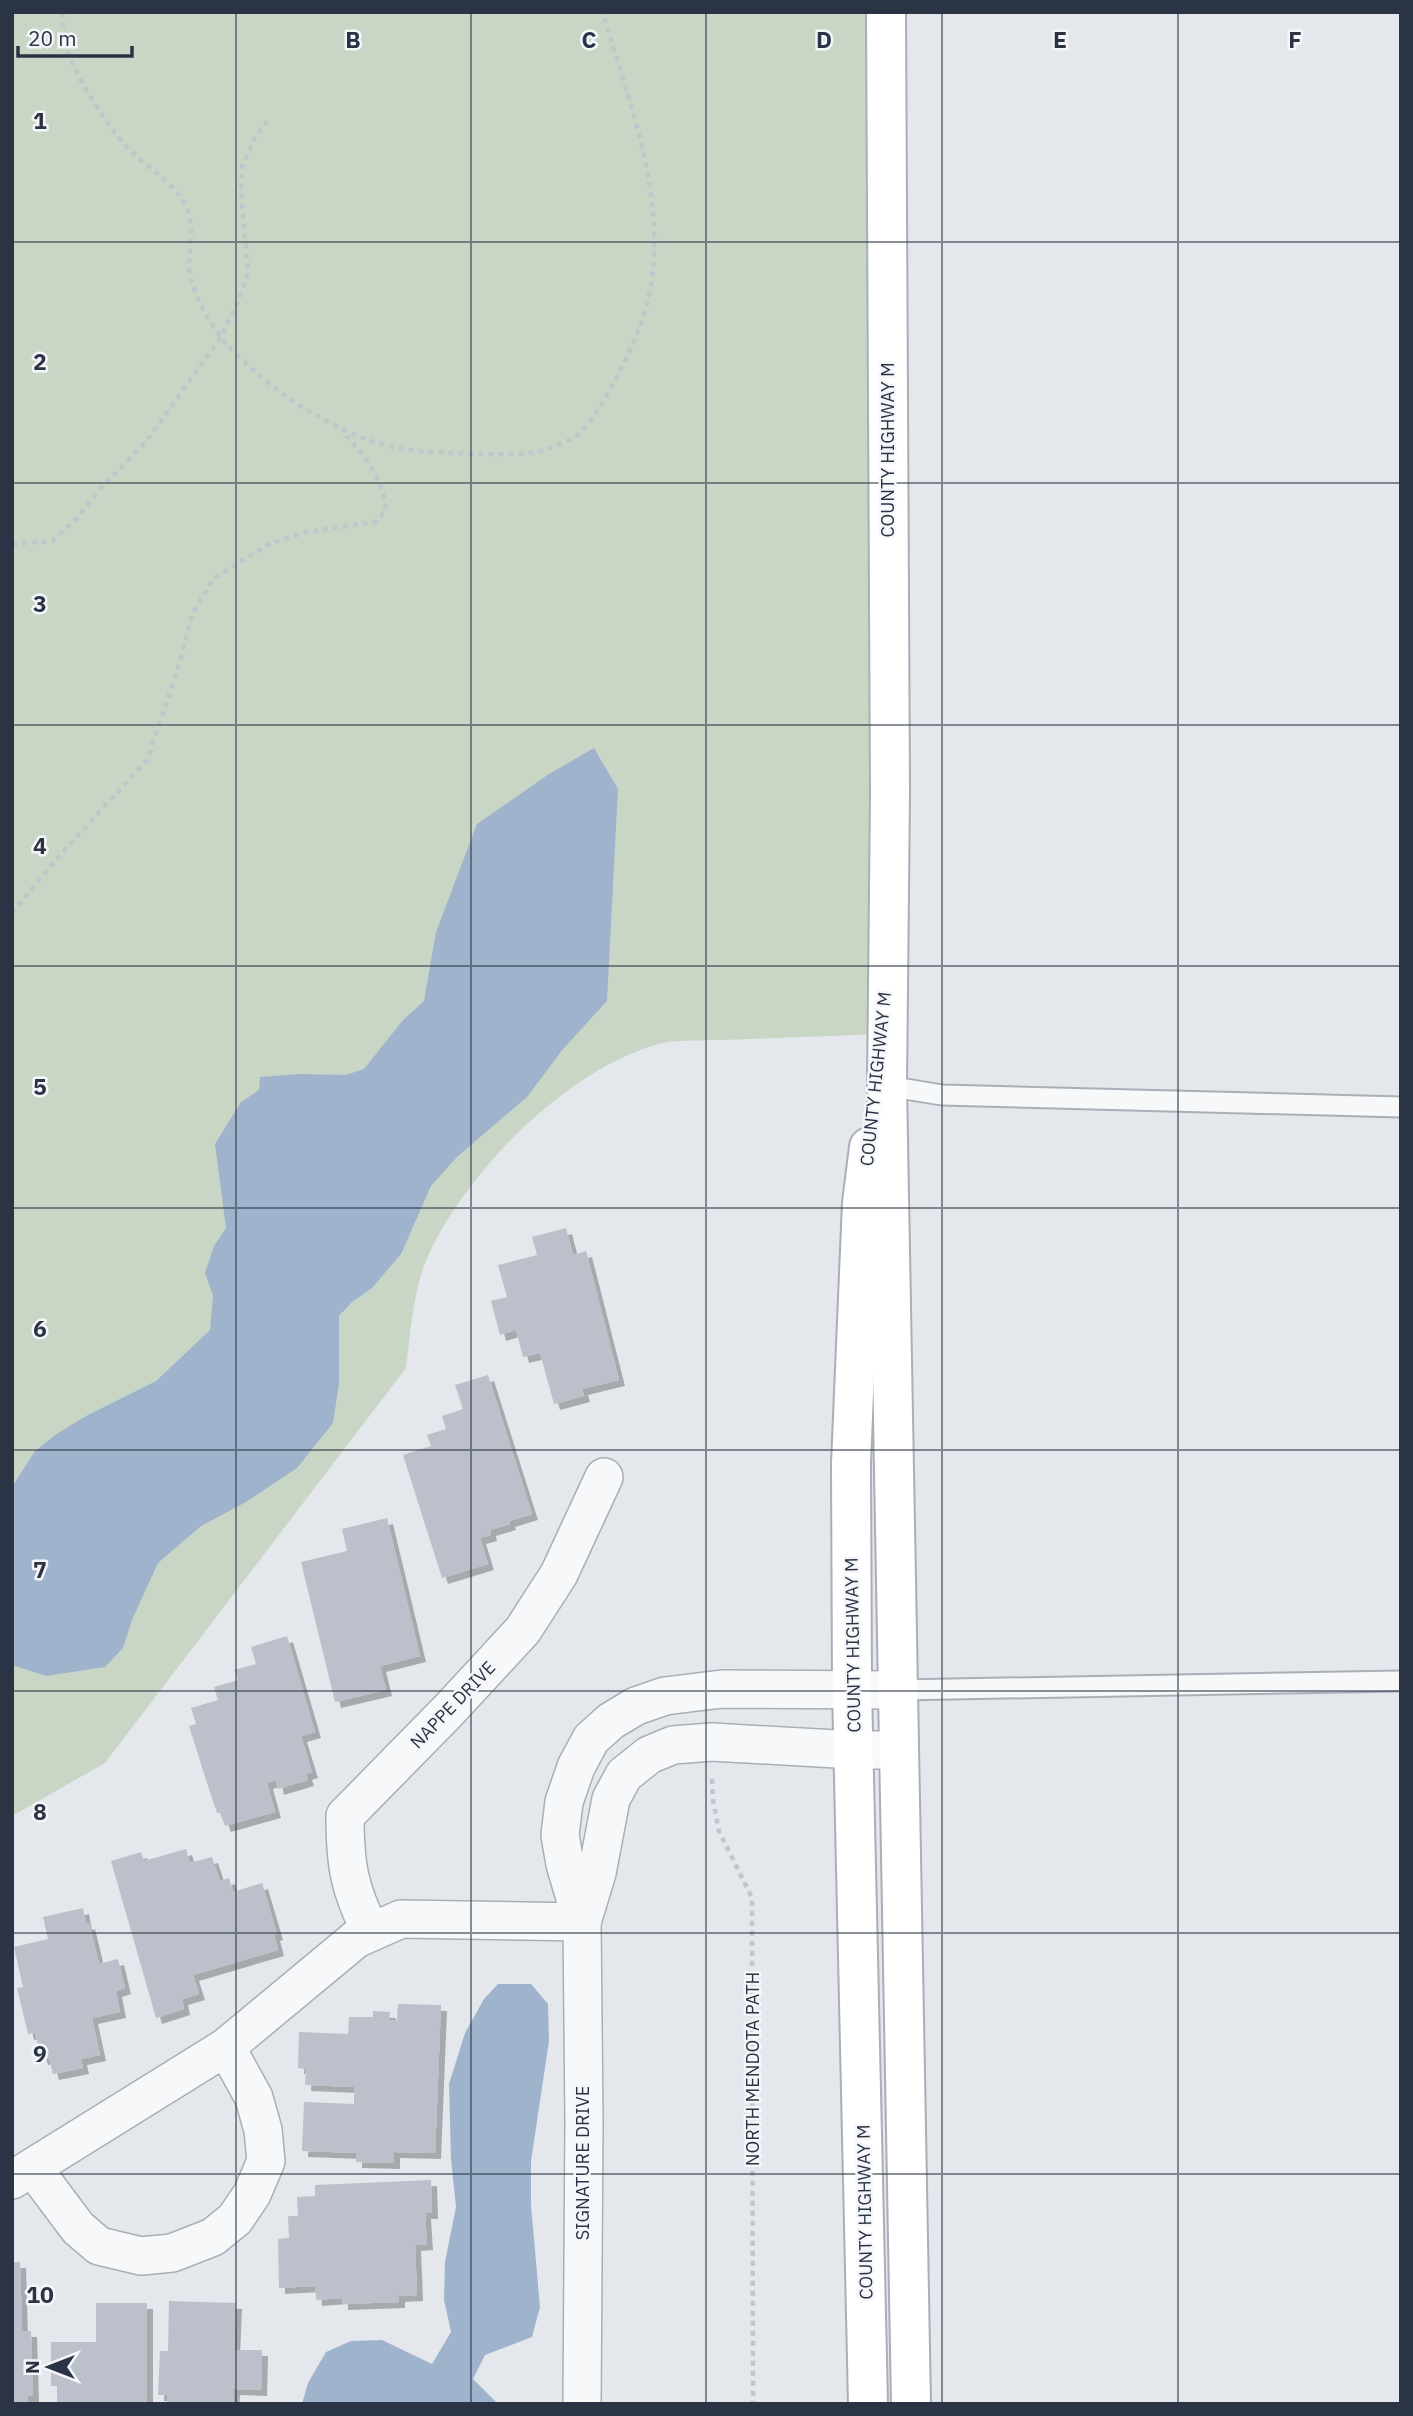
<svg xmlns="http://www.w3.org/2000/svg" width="1413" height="2416" font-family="'IBM Plex Sans',sans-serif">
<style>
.green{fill:#c9d6c5}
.water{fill:#9fb4cc}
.building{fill:#bbc0ca;filter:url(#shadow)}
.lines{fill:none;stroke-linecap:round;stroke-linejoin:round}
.service-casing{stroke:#a9aeb7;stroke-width:23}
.minor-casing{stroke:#a9aeb7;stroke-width:40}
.secondary-casing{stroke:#a9aeb7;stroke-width:42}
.path{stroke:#c2c5cb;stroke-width:4.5;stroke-dasharray:5 5;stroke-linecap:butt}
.service{stroke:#f7f8fa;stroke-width:19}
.minor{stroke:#f7f8fa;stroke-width:37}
.secondary{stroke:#fff;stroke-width:38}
.grid{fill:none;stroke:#2b3445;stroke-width:2;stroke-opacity:0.55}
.labels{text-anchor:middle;stroke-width:5;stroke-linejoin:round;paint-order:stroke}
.street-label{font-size:18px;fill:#2b3445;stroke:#f4f6f9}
.grid-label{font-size:23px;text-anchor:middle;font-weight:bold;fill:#2b3445;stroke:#f4f6f9;stroke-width:5;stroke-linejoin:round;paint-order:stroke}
</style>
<defs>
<filter id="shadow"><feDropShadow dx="6" dy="6" stdDeviation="0" flood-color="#0004"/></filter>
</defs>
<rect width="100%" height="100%" fill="#e4e7ec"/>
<path class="green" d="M12,12H886L884,1034C830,1036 777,1038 724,1040C704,1041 673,1039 655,1045C565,1072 468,1170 429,1254C413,1288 411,1330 406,1368L105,1763L12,1816Z"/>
<g class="water">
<polygon points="594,748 618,789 607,1001 563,1049 527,1097 457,1157 431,1186 401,1254 372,1288 352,1302 339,1316 339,1384 333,1423 297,1468 246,1502 201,1526 158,1563 132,1620 123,1648 105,1667 46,1676 12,1665 12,1487 35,1451 58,1433 86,1416 156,1381 210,1330 213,1296 205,1273 214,1246 226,1228 215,1144 241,1102 259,1090 260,1077 300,1074 346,1075 364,1069 403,1020 424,1001 436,932 477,824 549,774"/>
<polygon points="498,1984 531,1984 548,2004 549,2041 531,2161 531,2205 540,2307 532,2337 485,2355 473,2379 498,2404 302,2404 308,2383 326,2352 351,2341 382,2340 432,2364 451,2332 444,2300 445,2262 456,2207 451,2159 449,2084 465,2033 484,1999"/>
</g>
<g class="building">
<polygon points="566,1228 573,1255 586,1251 619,1380 582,1389 584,1396 554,1404 540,1353 523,1357 516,1330 500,1335 491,1301 507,1297 498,1265 537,1255 532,1237"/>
<polygon points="488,1375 532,1514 509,1521 510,1524 490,1530 491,1535 480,1538 488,1564 442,1578 403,1455 431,1446 427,1435 446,1429 442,1416 463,1409 455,1385"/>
<polygon points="387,1518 420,1656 380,1666 386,1690 335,1702 301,1562 347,1551 342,1529"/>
<polygon points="287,1636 315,1732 301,1736 312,1772 306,1774 308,1780 278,1789 276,1780 267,1783 275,1812 225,1826 220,1813 217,1813 207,1783 189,1726 196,1724 191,1708 218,1700 214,1687 238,1680 234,1670 256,1664 251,1647"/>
<polygon points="186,1849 190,1863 212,1857 220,1881 229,1878 233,1892 262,1883 277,1934 274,1935 278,1950 193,1975 199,1994 182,1999 184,2009 156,2018 111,1861 141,1852 144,1861"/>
<polygon points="83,1908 86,1924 89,1923 99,1964 118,1959 125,1988 116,1991 120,2012 92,2018 100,2055 81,2059 83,2068 53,2074 49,2058 42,2059 35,2033 28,2034 17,1988 23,1987 14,1947 48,1939 43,1917"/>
<polygon points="398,2004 441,2005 435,2153 394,2152 394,2163 356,2162 356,2153 302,2151 304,2102 354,2104 354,2087 305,2085 306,2069 298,2068 299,2032 348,2034 349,2017 373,2017 373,2011 390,2012 389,2020 397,2020"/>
<polygon points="431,2180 432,2213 425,2213 427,2244 415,2245 417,2295 399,2296 399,2302 342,2304 342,2298 316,2300 315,2286 279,2288 278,2239 289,2238 288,2216 298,2216 297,2197 315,2196 315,2185"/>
<polygon points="12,2262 20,2262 22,2331 31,2331 33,2396 28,2396 28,2404 12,2404"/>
<polygon points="169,2301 236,2303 234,2350 262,2350 261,2390 234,2389 233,2404 167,2404 167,2395 158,2395 160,2351 168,2351"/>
<polygon points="96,2303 147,2303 147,2402 57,2404 57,2386 51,2386 51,2342 96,2342"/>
</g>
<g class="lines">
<defs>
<g id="service">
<polyline points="887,1086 942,1095 1401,1107"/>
<polyline points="898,1690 1401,1681"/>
</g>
<g id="minor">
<polyline points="582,1922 597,1873 611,1799 624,1775 649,1755 673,1745 712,1742 854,1750 899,1750"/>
<path d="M371,1932C349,1889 345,1864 345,1816L449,1710L523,1630L559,1574L604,1477"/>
<polyline points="33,2168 78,2228 99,2246 141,2256 172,2253 213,2237 235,2219 252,2194 266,2161 263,2130 254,2098 226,2047"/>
<polyline points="12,2180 226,2047 356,1939 401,1919 582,1922"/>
<polyline points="582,2404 584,2122 582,1922 565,1864 560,1835 564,1802 576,1767 591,1739 611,1721 636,1706 665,1696 722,1689 898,1690"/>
</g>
<g id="secondary">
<polyline points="886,12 890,793 887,1086 911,2404"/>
<polyline points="868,2404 852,1688 851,1464 862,1203 869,1147"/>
</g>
</defs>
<use href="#service" class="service-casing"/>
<use href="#minor" class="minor-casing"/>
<use href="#secondary" class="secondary-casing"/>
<g class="path">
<path d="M62,12C63,22 63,33 65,43C71,70 107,126 127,147C145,167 169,178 184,202C196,221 189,247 189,267C189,287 210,324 222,339C264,386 323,427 384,445C403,451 429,452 450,453C476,453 524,458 547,449C557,445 573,440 580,433C595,418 607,395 617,377C629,353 640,330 647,304C671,208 631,108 604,17L606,12"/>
<polyline points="12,544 52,541 76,519 101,488 145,443 221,337 239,300 248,272 241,193 241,169 255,138 269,118"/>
<path d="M12,913L60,855L147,760L175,678L193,612L214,578L269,544L306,532L375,522L386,510C382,476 364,454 341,431"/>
<polyline points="712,1779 713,1800 719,1831 752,1898 753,2404"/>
</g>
<use href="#service" class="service"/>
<use href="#minor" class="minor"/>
<use href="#secondary" class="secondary"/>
</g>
<path class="grid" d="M236,12V2404M471,12V2404M706,12V2404M942,12V2404M1178,12V2404M12,242H1401M12,483H1401M12,725H1401M12,966H1401M12,1208H1401M12,1450H1401M12,1691H1401M12,1933H1401M12,2174H1401"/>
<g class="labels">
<g class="street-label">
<text transform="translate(888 450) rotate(-90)" y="6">COUNTY HIGHWAY M</text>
<text transform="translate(876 1079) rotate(-84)" y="6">COUNTY HIGHWAY M</text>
<text transform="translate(853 1645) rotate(-91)" y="6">COUNTY HIGHWAY M</text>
<text transform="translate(453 1705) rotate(-46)" y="6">NAPPE DRIVE</text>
<text transform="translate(753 2069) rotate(-90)" y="6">NORTH MENDOTA PATH</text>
<text transform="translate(583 2163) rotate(-90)" y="6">SIGNATURE DRIVE</text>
<text transform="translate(865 2212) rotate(-91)" y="6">COUNTY HIGHWAY M</text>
</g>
</g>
<g class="grid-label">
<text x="353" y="48">B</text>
<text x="589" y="48">C</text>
<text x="824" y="48">D</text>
<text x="1060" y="48">E</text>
<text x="1295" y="48">F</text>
<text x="40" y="129">1</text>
<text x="40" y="370">2</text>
<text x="40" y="612">3</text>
<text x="40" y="854">4</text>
<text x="40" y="1095">5</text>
<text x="40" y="1337">6</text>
<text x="40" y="1578">7</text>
<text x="40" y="1820">8</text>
<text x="40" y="2062">9</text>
<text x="40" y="2303">10</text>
</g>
<rect width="1413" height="2416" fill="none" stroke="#2b3445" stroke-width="28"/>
<g transform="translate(49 2367) rotate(270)" stroke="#f4f6f9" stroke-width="5" paint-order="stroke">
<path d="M0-5L12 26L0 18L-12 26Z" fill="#2b3445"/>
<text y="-10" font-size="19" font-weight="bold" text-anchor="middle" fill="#2b3445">N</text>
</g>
<path d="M18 46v10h114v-10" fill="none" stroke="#2b3445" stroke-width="3.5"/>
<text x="28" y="46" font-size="21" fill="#2b3445" stroke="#f4f6f9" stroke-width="5" paint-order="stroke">20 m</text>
</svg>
